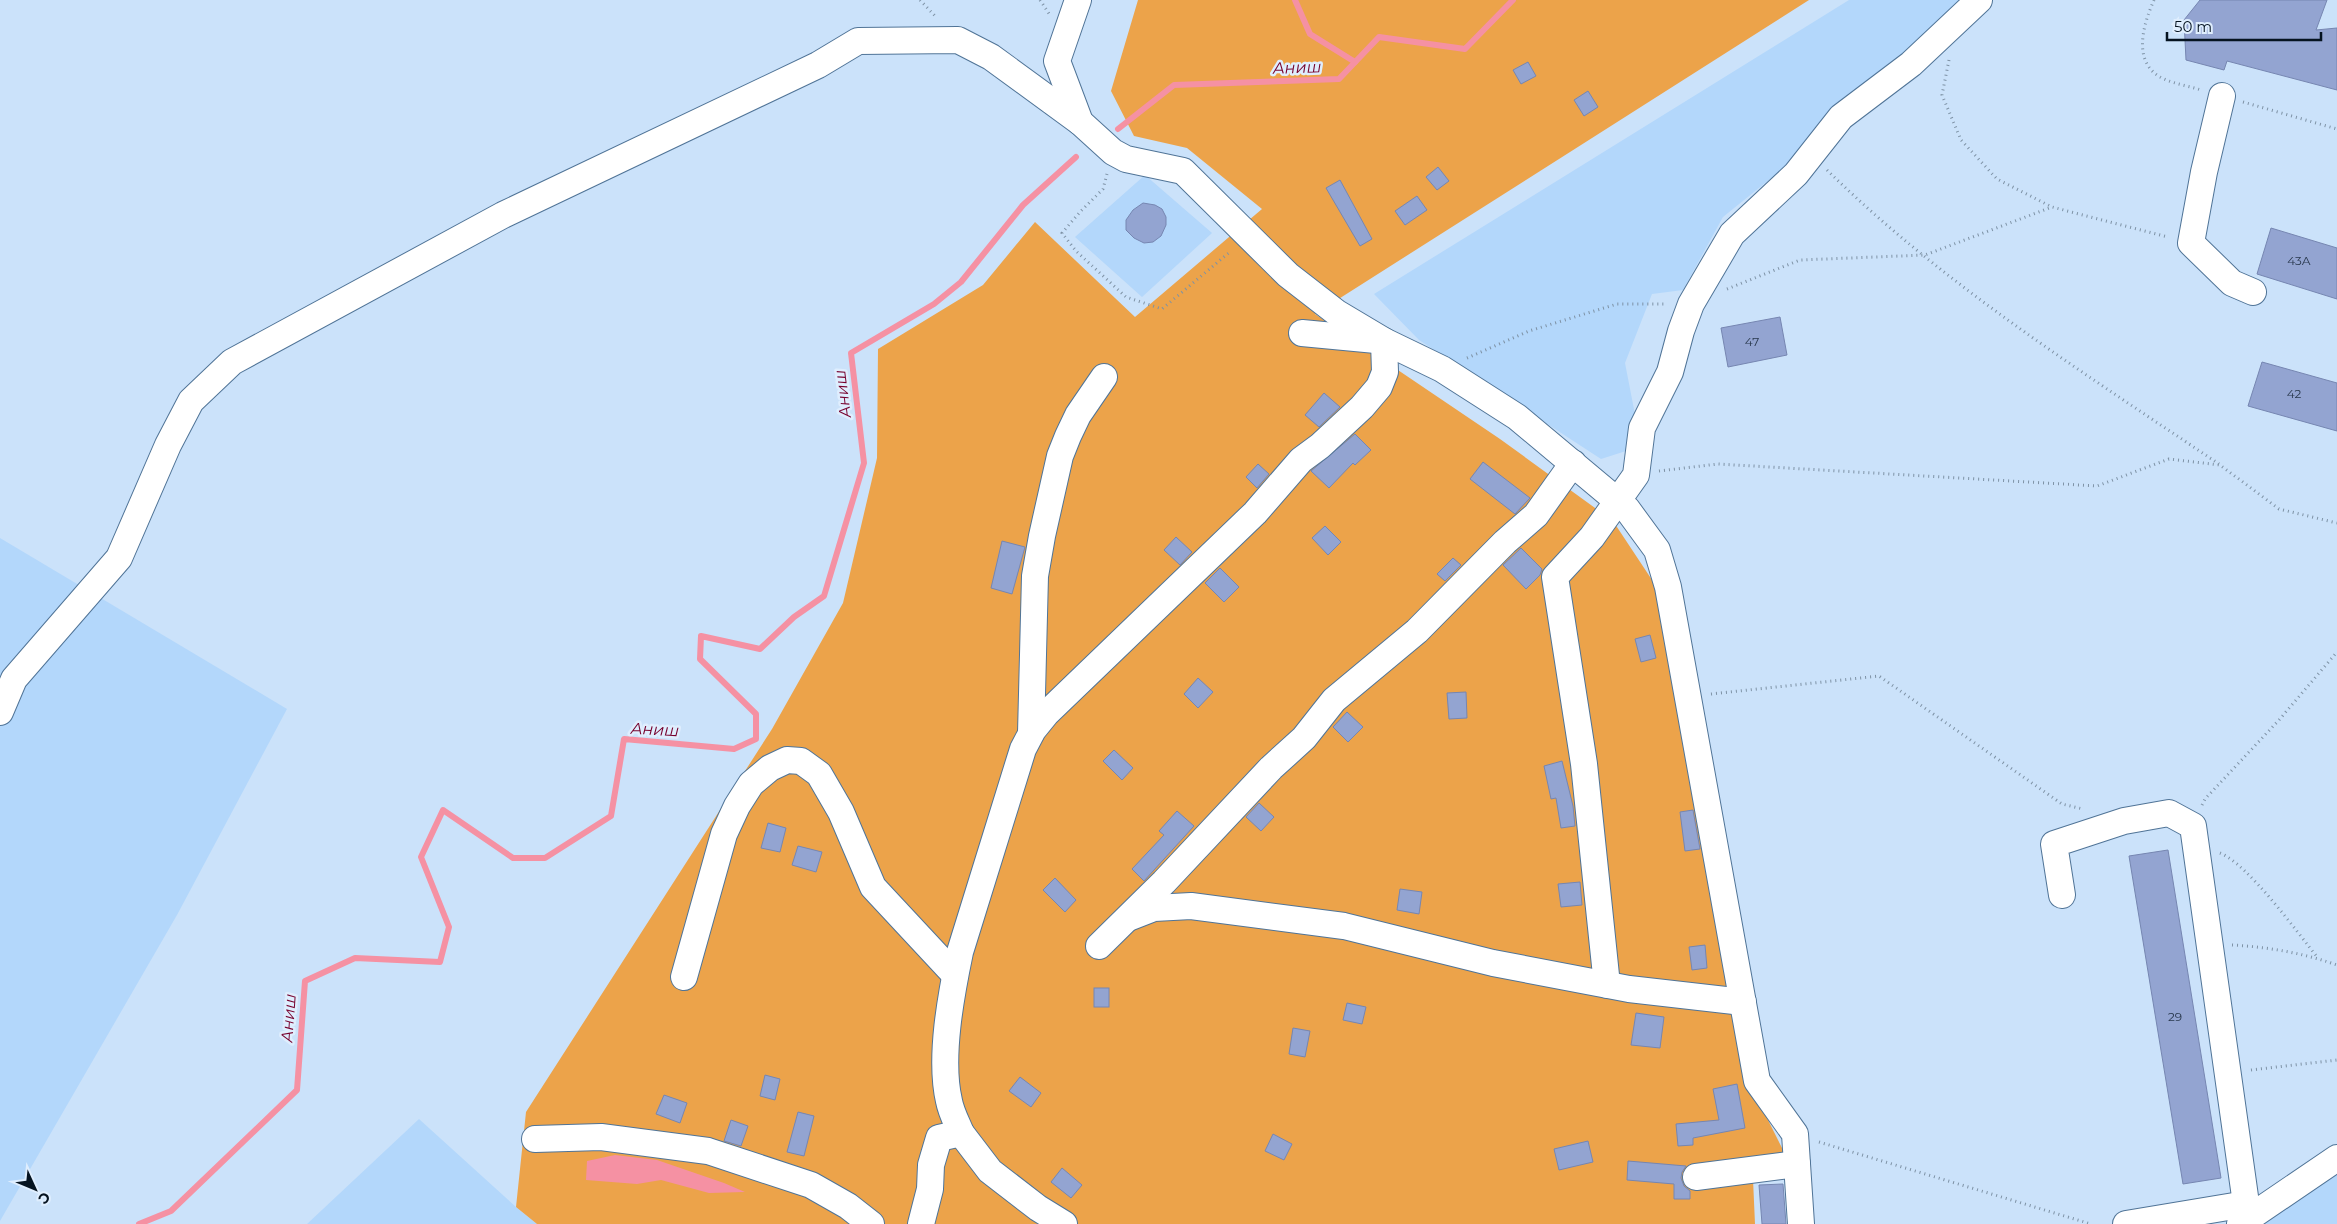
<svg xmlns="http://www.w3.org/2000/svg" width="2337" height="1224" font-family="Montserrat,sans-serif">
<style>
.built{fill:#b3d7fb}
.green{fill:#eca34a}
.water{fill:#f591a3}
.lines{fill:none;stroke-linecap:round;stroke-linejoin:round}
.stream{stroke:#f591a3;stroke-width:6}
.building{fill:#93a4d1;stroke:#7686b1}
.minor-casing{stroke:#507497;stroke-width:28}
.path{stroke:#7e92a5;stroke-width:3;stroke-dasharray:1 4;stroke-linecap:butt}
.minor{stroke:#fff;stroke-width:26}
.labels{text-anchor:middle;stroke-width:5;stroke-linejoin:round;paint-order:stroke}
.number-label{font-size:12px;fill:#28374c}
.water-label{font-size:16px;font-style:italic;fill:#76002d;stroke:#dfeefe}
</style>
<rect width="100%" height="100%" fill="#cbe2fa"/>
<g class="built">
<polygon points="1849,0 1965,0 1901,64 1850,94 1790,163 1723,217 1683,290 1652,294 1625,363 1638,430 1626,451 1601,459 1419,340 1374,294"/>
<polygon points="1145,175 1212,233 1142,297 1075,237"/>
<polygon points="0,538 287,709 177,915 0,1221"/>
<polygon points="419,1119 516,1207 537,1224 307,1224"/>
<polygon points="2337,1173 2337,1224 2262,1224"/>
</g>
<polygon class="green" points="1138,0 1809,0 1315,314 1500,439 1613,521 1656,586 1745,1074 1784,1152 1752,1157 1755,1224 537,1224 516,1207 526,1112 772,729 843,603 877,458 878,349 983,285 1035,222 1135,317 1262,209 1187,148 1134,136 1111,91"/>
<polygon class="water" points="615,1155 657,1160 724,1183 745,1192 709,1193 661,1180 637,1184 586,1180 587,1161"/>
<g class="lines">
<g class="stream">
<polyline points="1295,0 1310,34 1355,62"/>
<polyline points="1118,129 1174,85 1339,79 1379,37 1465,49 1513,0"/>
<polyline points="139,1224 171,1211 297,1090 305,981 355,958 440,962 449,927 421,857 443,810 513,858 545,858 611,816 624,739 734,749 756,739 756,714 700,659 701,636 760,649 794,617 824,596 864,463 851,353 934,304 961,282 1023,205 1076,157"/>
</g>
</g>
<g class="building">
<polygon points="2200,0 2327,0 2316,30 2337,28 2337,90 2227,61 2224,70 2186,60 2184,20"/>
<polygon points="1528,62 1536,76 1521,84 1513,70"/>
<polygon points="1588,91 1598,107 1584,116 1574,100"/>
<polygon points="1438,167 1449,181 1437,190 1426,177"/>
<polygon points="1340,180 1372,239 1360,246 1326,188"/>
<polygon points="1417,196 1427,210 1405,225 1395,211"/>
<polygon points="1143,203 1155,205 1162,209 1166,217 1166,225 1161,236 1153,242 1144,243 1134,238 1126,230 1126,220 1133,210"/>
<polygon points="2271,228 2337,248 2337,299 2257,274"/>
<polygon points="1780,317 1787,355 1728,367 1721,328"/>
<polygon points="2262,362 2337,383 2337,431 2248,406"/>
<polygon points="1324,393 1340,407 1319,427 1305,415"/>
<polygon points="1355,434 1371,450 1355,465 1353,463 1329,488 1311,471"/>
<polygon points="1483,462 1530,498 1515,514 1470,479"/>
<polygon points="1258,464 1269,474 1257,488 1246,477"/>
<polygon points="1325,526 1341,542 1328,555 1312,538"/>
<polygon points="1176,537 1192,552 1180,565 1164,550"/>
<polygon points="1002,541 1025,547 1012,594 991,588"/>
<polygon points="1521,548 1542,569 1540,575 1526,589 1503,565"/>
<polygon points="1453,558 1461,565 1445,581 1437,574"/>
<polygon points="1220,568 1239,587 1224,602 1205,583"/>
<polygon points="1650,635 1656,658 1641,662 1635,639"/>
<polygon points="1198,678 1213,692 1198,708 1184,694"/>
<polygon points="1466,692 1467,718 1449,719 1447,693"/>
<polygon points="1347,712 1363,727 1348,742 1333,727"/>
<polygon points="1114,750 1133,768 1122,780 1103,761"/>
<polygon points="1562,761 1573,806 1575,826 1561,828 1556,798 1551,799 1544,766"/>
<polygon points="1259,803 1274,817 1261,831 1246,817"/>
<polygon points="1693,810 1700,849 1685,851 1680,812"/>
<polygon points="1177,811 1194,826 1144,881 1132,869 1164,835 1159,831"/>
<polygon points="768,823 786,828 780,852 761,848"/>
<polygon points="798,846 822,852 816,872 792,865"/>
<polygon points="2168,850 2221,1178 2183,1184 2129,856"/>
<polygon points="1055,878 1076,900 1065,912 1043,890"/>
<polygon points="1580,882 1582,905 1561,907 1558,884"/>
<polygon points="1400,889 1422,892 1419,914 1397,910"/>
<polygon points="1705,945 1707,968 1692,970 1689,947"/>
<rect x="1094" y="988" width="15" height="19"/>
<polygon points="1347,1003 1366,1007 1362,1024 1343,1020"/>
<polygon points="1636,1013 1664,1017 1660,1048 1631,1045"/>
<polygon points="1293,1028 1310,1031 1305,1057 1289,1054"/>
<polygon points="765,1075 780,1079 775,1100 760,1096"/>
<polygon points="1020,1077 1041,1093 1031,1107 1009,1091"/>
<polygon points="1737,1084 1745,1128 1693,1138 1693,1145 1678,1146 1676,1124 1719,1120 1713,1089"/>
<polygon points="664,1095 687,1103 680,1123 656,1114"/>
<polygon points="798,1112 814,1116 804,1156 787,1152"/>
<polygon points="731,1120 748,1126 741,1146 724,1141"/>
<polygon points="1273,1134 1292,1144 1284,1160 1265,1151"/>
<polygon points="1588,1141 1593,1162 1559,1170 1554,1149"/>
<polygon points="1628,1161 1686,1166 1682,1172 1681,1178 1684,1186 1690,1191 1690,1199 1674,1199 1674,1184 1627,1180"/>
<polygon points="1062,1168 1082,1185 1071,1198 1051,1182"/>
<polygon points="1783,1184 1786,1224 1762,1224 1759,1185"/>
</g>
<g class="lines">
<defs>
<g id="minor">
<polyline points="1078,0 1057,61 1080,122 1113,152 1126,159 1183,171 1288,275 1337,313 1384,341 1442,369 1517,417 1627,509 1657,550 1668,587 1757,1081 1795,1134 1801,1224"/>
<polyline points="2222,96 2204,172 2191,243 2232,283 2253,292"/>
<polyline points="1302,333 1376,340"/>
<polyline points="0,712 14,679 119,558 168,445 191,401 232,362 503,215 818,65 858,41 958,40 991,57 1080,122"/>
<polyline points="1031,733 1035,576 1042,536 1060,456 1068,436 1078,415 1104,377"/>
<polyline points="2062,895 2054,844 2124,821 2169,813 2193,826 2248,1218"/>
<polyline points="1131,917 1154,908 1191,906 1344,926 1493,963 1629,989 1743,1002"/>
<polyline points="1099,946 1164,882 1271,768 1304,738 1334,700 1417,631 1505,542 1536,515 1573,463"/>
<polyline points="684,977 724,834 737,806 751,784 770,768 787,760 801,761 819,774 841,812 873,887 955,975"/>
<polyline points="1607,985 1584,764 1555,577 1592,537 1636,475 1642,428 1670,372 1681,331 1691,304 1732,234 1796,174 1841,117 1911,64 1979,0"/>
<path d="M961,1133C957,1123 951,1112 949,1101C939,1058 951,995 960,952L1023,749L1033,730L1046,714L1255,513L1301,460L1320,446L1362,407L1379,387L1385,372L1384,341"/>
<polyline points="535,1139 601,1137 708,1151 811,1185 848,1206 871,1224"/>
<polyline points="1696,1177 1797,1164"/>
<polyline points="921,1224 930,1189 931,1165 939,1138 961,1133 990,1171 1038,1208 1064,1224"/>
<polyline points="2126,1224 2246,1204"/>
<polyline points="2240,1224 2337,1158"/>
</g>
</defs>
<use href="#minor" class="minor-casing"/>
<g class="path">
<polyline points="920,0 937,18"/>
<polyline points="1040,0 1050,15"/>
<path d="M2154,0C2143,25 2131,64 2164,79C2175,84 2189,86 2201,90"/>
<polyline points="1949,60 1942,95 1961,140 1997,179 2052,207 2168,237"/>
<polyline points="2243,102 2337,129"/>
<path d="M1827,170C1944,285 2084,373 2219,464"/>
<polyline points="1107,174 1103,189 1080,212 1062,233 1076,251 1126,297 1162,309 1231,251"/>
<polyline points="1727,289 1800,260 1925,255 2052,207"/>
<polyline points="1467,358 1529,331 1617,304 1666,304"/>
<polyline points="1659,471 1718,464 2097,486 2169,459 2220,465 2279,509 2337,523"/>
<polyline points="1711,694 1879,676 2062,804 2083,809"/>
<polyline points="2202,805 2205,799 2279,720 2337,652"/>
<path d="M2220,853C2248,864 2297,932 2318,958"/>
<path d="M2232,945C2268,947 2303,953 2337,965"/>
<polyline points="2251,1070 2337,1060"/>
<polyline points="1819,1142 2091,1224"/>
</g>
<use href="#minor" class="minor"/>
</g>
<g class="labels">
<g class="number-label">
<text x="2299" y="265">43А</text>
<text x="1752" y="346">47</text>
<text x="2294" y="398">42</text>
<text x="2175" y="1021">29</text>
</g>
<g class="water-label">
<text transform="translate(1297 67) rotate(-2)" y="6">Аниш</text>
<text transform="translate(842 394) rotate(-97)" y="6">Аниш</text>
<text transform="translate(655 729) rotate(3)" y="6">Аниш</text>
<text transform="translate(288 1018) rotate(-86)" y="6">Аниш</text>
</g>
</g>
<g transform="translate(35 1189) rotate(134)" stroke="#dfeefe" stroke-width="4" paint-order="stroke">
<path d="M0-4L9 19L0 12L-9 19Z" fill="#051320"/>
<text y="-8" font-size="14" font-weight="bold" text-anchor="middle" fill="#051320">С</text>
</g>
<path d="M2167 32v8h154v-8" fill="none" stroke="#051320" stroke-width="2.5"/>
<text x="2174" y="32" font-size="15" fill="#051320" stroke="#dfeefe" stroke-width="4" paint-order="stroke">50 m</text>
</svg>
